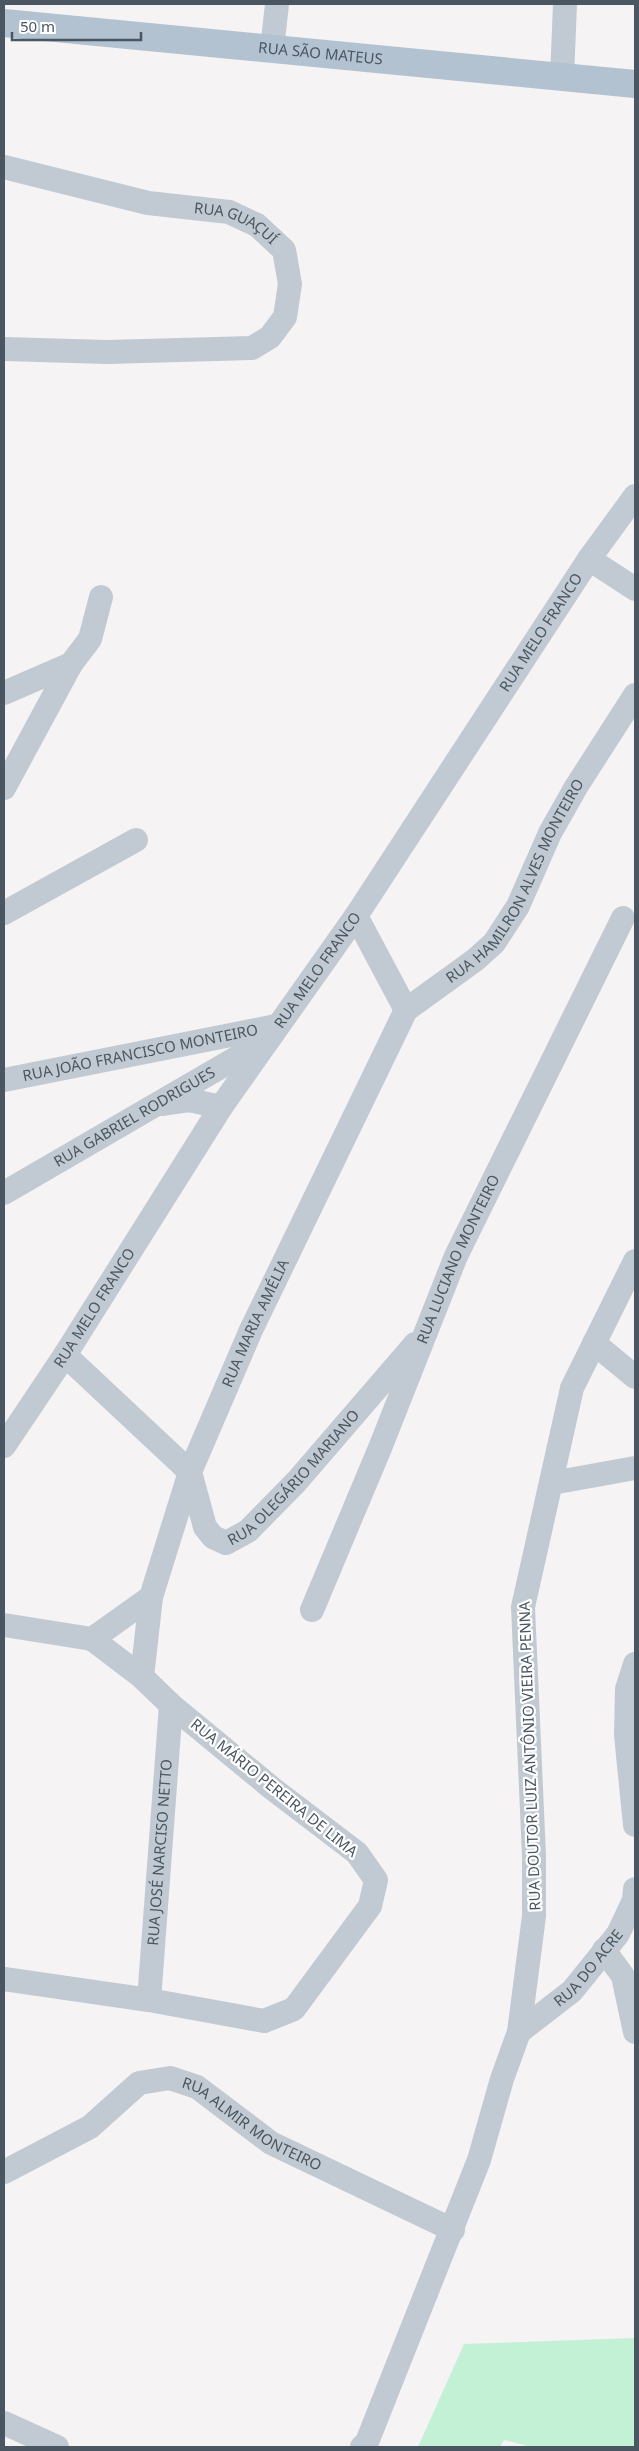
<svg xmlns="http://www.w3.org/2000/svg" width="639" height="2451" font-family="'Noto Sans',sans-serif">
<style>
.green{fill:#c3f1d5}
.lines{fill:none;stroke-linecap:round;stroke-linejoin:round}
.minor{stroke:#c1cad2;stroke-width:24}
.major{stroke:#b3c2d1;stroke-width:28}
.labels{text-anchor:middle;stroke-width:4.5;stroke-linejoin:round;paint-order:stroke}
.street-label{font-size:15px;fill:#4a5661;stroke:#fff}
</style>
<rect width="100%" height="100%" fill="#f5f3f3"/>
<polygon class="green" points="635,2338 635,2447 532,2447 504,2440 500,2447 418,2447 464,2344"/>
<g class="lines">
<g class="minor">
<polyline points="272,49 277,4"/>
<polyline points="562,78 565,4"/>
<path id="s1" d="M4,167L148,203L229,212L257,225L284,250L290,284L285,317L270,337L252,348L107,352L4,349"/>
<polyline points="589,559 635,589"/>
<polyline points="4,693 71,664"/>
<polyline points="4,788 71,664 90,639 101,597"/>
<polyline points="4,913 136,840"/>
<polyline points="356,916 406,1010"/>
<path id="s2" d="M4,1080L276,1026"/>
<polyline points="161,1104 189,1100 221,1107"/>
<path id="s3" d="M4,1193L262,1043"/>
<polyline points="594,1343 635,1377"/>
<path id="s4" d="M65,1355L190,1472L205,1527L213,1537L226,1543L248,1531L297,1481L415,1344"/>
<path id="s5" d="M4,1446L65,1355L221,1107L356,916L589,559L635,496"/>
<polyline points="552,1483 635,1468"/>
<path id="s6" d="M312,1610L380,1448L456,1256L623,918"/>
<polyline points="4,1625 92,1639 151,1597"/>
<polyline points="635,1664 627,1689 626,1735 635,1825"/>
<path id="s7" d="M142,1677L151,1597L190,1472L251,1330L406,1010L475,960L494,943L518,906L550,833L576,787L635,695"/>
<polyline points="604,1950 623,1976 635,2032"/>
<polyline points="4,1979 149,2000 264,2021 294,2009 370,1906 376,1880 357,1853 273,1789 171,1705 142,1677 92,1639"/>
<path id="s8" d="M149,2000L171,1705"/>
<path id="s9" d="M519,2032L572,1991L618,1934L634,1900L635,1889"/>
<path id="s10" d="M4,2172L90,2127L139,2083L170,2078L197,2087L271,2143L453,2230"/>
<polyline points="4,2423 57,2447"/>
<polyline points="362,2447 367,2442 479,2160 502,2079 519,2032 534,1916 534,1856 523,1607 572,1388 635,1261"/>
</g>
<path class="major" id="s11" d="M4,23L635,84"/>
</g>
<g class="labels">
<g class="street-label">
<text dy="5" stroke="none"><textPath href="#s11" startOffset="318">RUA SÃO MATEUS</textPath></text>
<text dy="5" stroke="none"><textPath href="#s1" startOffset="240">RUA GUAÇUÍ</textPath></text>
<text dy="5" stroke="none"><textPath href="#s5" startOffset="975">RUA MELO FRANCO</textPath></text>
<text dy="5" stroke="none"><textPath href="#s7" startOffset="895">RUA HAMILRON ALVES MONTEIRO</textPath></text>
<text dy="5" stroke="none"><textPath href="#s5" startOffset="570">RUA MELO FRANCO</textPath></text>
<text dy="5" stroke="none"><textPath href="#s2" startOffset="139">RUA JOÃO FRANCISCO MONTEIRO</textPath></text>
<text dy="5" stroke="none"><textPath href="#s3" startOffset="151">RUA GABRIEL RODRIGUES</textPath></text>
<text dy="5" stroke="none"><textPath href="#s6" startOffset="380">RUA LUCIANO MONTEIRO</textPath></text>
<text dy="5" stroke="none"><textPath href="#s5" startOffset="165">RUA MELO FRANCO</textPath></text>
<text dy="5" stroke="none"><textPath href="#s7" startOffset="374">RUA MARIA AMÉLIA</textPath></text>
<text dy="5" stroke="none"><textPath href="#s4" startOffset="350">RUA OLEGÁRIO MARIANO</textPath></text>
<text transform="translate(530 1756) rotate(-92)" y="5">RUA DOUTOR LUIZ ANTÔNIO VIEIRA PENNA</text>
<text transform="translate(274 1788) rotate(39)" y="5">RUA MÁRIO PEREIRA DE LIMA</text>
<text dy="5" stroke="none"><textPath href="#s8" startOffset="148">RUA JOSÉ NARCISO NETTO</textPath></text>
<text dy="5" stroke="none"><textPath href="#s9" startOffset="95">RUA DO ACRE</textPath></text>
<text dy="5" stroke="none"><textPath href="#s10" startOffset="289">RUA ALMIR MONTEIRO</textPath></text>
</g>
</g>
<rect width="639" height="2451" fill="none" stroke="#4a5661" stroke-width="10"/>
<path d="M12 32v8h129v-8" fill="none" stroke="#4a5661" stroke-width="2.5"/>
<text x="20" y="32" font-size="15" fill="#4a5661" stroke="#ffffff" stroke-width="4" paint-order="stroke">50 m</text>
</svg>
